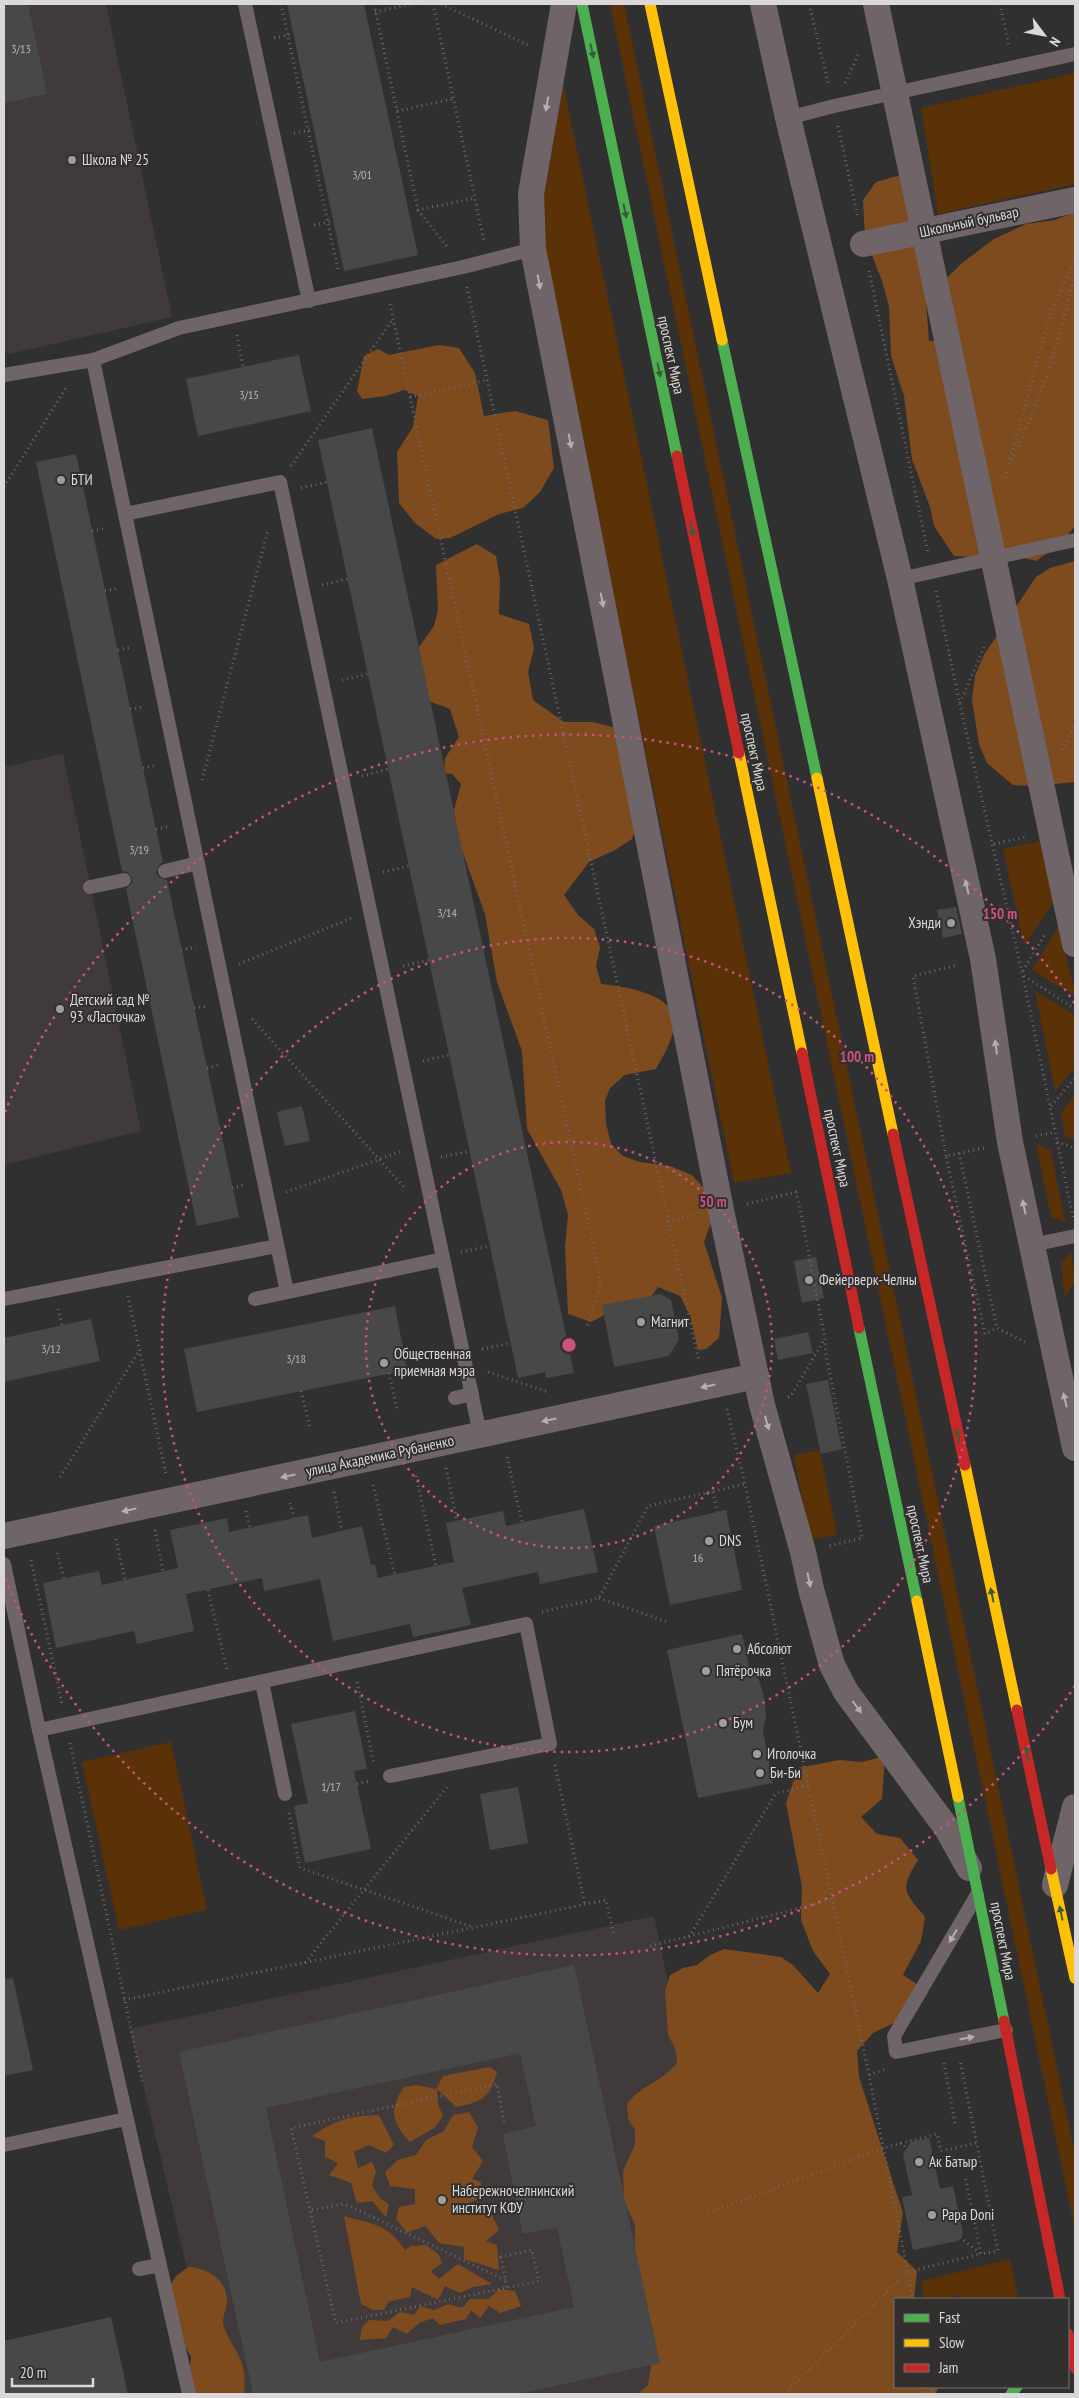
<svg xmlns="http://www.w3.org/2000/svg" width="1079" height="2398" font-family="'PT Sans Narrow',sans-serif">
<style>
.built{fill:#413a3a}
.green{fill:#5b3107}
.forest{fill:#7e4b1f}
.building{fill:#494848;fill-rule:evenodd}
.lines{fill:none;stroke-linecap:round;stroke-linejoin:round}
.path{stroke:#6d6669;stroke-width:3;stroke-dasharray:1 4;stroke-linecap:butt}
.lane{stroke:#6f6468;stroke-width:14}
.street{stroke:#6f6468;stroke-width:26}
.fast{stroke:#4caf50;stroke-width:11}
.slow{stroke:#ffc107;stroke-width:11}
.jam{stroke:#c62828;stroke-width:11}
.oneway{fill:#3b5c3b}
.oneway2{fill:#b5afb1}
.ring{fill:none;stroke:#c95280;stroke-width:2.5;stroke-dasharray:2.5 5}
.poi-dot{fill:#9f9d9d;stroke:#322f2f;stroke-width:2}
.labels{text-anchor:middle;stroke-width:4;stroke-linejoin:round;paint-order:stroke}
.number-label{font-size:12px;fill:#b6b4b4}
.poi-label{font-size:15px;fill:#dad8d8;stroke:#322f2f;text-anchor:start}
.street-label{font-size:15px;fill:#dad8d8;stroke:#322f2f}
.centre{fill:#c95280;stroke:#322f2f;stroke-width:2.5}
.ring-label{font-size:15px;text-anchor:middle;font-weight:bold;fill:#c95280;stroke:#322f2f;stroke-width:4;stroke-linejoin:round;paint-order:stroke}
</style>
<rect width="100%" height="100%" fill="#313030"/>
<g class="built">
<polygon points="4,4 106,4 172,317 9,354 4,351"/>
<polygon points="63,754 141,1131 4,1165 4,767"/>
<polygon points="654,1916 749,2371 634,2394 217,2394 130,2029"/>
</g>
<g class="green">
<polygon points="610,4 624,4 1075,2154 1075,2230"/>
<polygon points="1075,73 1075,184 938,214 921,108"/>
<polygon points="562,79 791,1173 734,1183 538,230"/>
<polygon points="1040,841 1054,902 1024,945 1003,849"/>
<polygon points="1059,925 1075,993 1075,996 1032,970"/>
<polygon points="1035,991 1075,1015 1075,1068 1055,1091"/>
<polygon points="1075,1095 1075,1139 1065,1137 1061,1113"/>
<polygon points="1036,1144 1051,1150 1065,1222 1051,1217"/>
<polygon points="1071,1252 1075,1282 1065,1297 1061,1264"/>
<polygon points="820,1450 837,1535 810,1540 794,1455"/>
<polygon points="171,1742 207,1910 119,1930 82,1762"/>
<polygon points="1010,2259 1018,2299 963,2299 958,2295 951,2297 950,2299 924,2299 921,2281"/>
</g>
<g class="forest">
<polygon points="897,176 904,179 925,289 929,341 940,341 946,279 962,263 994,239 1026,224 1055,220 1075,212 1075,526 1060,544 1036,561 998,551 975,557 954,556 934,526 930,507 912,459 904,396 891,356 889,306 882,281 865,237 863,200 876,182"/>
<polygon points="439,345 459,348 475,373 484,416 515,411 548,420 554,468 540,492 523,508 499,514 450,538 436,539 415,523 399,503 397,452 413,427 418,396 404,390 386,396 362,399 357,391 364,356 378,349 389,355"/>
<path d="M477,544L496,556L500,579L499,614L529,624L534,648L528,672L533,700L564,722H592L617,728L639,817L632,839L615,850L589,862L564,895L578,915L594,929L600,947L596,966L601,984C622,986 670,993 674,1018C676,1036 664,1054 656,1069L625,1075L610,1088L605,1101L606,1123L611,1144L623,1156L640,1162L670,1166L692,1175L709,1194L712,1220L704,1242L722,1298L719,1338L706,1349L698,1350L690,1315L680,1296L658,1287L643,1308L608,1313L591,1322L568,1314L565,1247L568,1215L561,1190L527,1129L522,1051L497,982L485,914L456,834L454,810L461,784L452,774L444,773L445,758L459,737L450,709L426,700L414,654L434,626L438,610L436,565Z"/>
<polygon points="1075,561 1075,782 1035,786 1013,785 987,763 979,744 972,700 975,676 984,655 1036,577 1050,568"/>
<path d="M885,1756L882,1799L861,1817L877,1834L900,1838L918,1860C900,1889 903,1891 925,1917L921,1941L903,1975L924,1989L896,2022L873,2033L857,2051L859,2077L903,2213L897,2252L917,2271L914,2299H895V2387H939L935,2394H638L648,2385L654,2351L635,2268V2225L624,2200L623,2171L635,2145V2130L628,2119L627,2104C642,2084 661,2083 677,2063L675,2048L668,2035L665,1991L670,1975L683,1968L697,1965L710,1955L724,1949L781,1957L793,1965L818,1993L830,1974L813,1951L801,1920L802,1887L786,1803L798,1768L839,1760L862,1762Z"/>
<path d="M490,2067L497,2072C490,2098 482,2102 456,2107L437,2089L438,2104L443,2116L434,2128L410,2142C391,2122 389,2109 404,2087L416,2085L436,2089L443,2076Z"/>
<polygon points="469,2112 478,2128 472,2147 483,2161 472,2179 481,2182 480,2198 465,2205 475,2214 492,2215 499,2230 486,2241 497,2245 499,2270 464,2259 464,2247 439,2243 425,2226 407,2233 396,2219 399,2207 415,2204 415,2189 390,2186 385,2172 398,2160 416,2155 426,2140 444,2131 453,2115"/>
<path d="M379,2115L394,2145L386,2153L369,2145L354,2152L358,2168L372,2162L376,2171L372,2186L380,2198L389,2204L386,2217L372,2201L357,2203L351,2183L329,2175L338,2163L325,2157V2141L312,2136C338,2119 349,2116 379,2115Z"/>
<path d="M344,2216C373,2224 388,2224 405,2250L411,2246L426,2245L439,2255L442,2263L431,2271L439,2279L458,2264L492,2284L473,2287L460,2293L445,2286L438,2300L412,2287L410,2297L388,2302L384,2310H373L361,2304Z"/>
<path d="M188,2267C207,2268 226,2278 227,2300C227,2310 220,2319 225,2330C238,2358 247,2360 244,2394H192L188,2388L191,2357L177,2331L168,2288L176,2276Z"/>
<polygon points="499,2289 515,2291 521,2306 500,2313 489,2306 480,2318 471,2310 466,2319 440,2325 433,2318 419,2323 407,2334 393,2327 386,2338 360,2340 362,2327 369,2320 388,2321 400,2312 414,2315 420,2306 434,2310 448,2304 462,2308 470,2299 489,2299"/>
</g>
<g class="building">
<polygon points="4,4 28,4 47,94 4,103"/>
<polygon points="287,4 364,4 418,255 344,271"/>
<polygon points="299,355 311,411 198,436 186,379"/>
<polygon points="372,428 574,1373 546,1378 545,1372 518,1378 318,440"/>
<polygon points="76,454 163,862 159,865 156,873 159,877 167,880 239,1217 197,1226 126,889 132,883 132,878 127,872 122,871 36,462"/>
<polygon points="956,907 962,934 943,938 937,910"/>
<polygon points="302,1106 310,1141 285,1146 277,1112"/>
<polygon points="816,1257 824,1298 802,1303 794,1261"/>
<polygon points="661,1294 671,1300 679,1339 669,1356 614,1367 602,1305"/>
<polygon points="395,1306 407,1370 197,1412 184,1349"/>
<polygon points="91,1319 100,1361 4,1382 4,1338"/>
<polygon points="808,1332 813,1353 778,1360 774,1339"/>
<polygon points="828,1380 842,1449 821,1454 806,1384"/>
<polygon points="584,1509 598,1572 540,1584 538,1572 462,1588 471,1625 413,1637 410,1624 333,1641 320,1579 264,1591 262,1578 186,1594 194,1631 137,1644 134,1631 56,1648 43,1583 99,1571 102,1585 178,1568 170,1530 227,1518 229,1532 308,1515 312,1538 362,1526 371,1565 375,1564 378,1578 454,1562 446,1523 503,1511 506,1526"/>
<polygon points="726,1510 742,1590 670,1605 654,1526"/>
<polygon points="742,1634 749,1666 759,1680 764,1697 766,1716 763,1731 773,1783 698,1798 667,1650"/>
<polygon points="355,1711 367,1769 354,1771 371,1849 305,1863 294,1806 308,1803 291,1724"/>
<polygon points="518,1787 528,1843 490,1850 480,1794"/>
<path d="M574,1965L660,2363L518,2394H253L179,2052ZM520,2053L536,2126L503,2134L523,2234L557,2227L574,2307L320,2362L266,2108Z"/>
<polygon points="13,1978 33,2070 4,2076 4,1979"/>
<polygon points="929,2138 940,2189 953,2186 963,2233 958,2241 913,2250 902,2197 912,2195 903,2154 911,2142"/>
<polygon points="111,2317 128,2394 4,2394 4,2341"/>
</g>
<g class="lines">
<g class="path">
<polyline points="281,4 338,270"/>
<polyline points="374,4 418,210 475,198"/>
<polyline points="433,4 484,241"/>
<polyline points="441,4 530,46"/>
<polyline points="809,4 829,86"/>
<polyline points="1000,4 1009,47"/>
<polyline points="375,12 412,4"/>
<polyline points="274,38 293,34"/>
<polyline points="845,83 858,55"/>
<polyline points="397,111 453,99"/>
<polyline points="838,126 858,218"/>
<polyline points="294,133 313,129"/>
<polyline points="418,210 449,249"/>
<polyline points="314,225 333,221"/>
<polyline points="869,271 928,553"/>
<polyline points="467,287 699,1362"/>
<polyline points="390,304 601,1283 586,1329"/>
<polyline points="237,335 243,367"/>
<polyline points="410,397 487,380"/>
<path d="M1011,460C1043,397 1061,338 1075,270"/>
<polyline points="291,466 393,319"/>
<polyline points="1005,478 1050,314 1075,257"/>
<polyline points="4,487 67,386"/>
<polyline points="301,488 327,482"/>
<polyline points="92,531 106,528"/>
<polyline points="322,585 348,579"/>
<polyline points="105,591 119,588"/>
<polyline points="936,591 960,705 1022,972 1073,1217"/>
<polyline points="118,650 132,647"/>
<polyline points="342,680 368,674"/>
<polyline points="960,703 984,647"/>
<polyline points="130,709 144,707"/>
<polyline points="1062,750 1075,724"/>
<polyline points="143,768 157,765"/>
<polyline points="362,776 388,769"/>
<polyline points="202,780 268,530"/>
<polyline points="156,829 170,826"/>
<polyline points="994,844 1025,837"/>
<polyline points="383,872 409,866"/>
<polyline points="181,950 196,947"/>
<polyline points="239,964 352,918"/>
<polyline points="403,966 429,960"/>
<polyline points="1023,971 1045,934"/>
<polyline points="1024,976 1075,1009"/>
<polyline points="194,1008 208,1006"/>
<polyline points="252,1019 406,1189"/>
<polyline points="423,1061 449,1055"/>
<polyline points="207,1068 218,1065"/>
<polyline points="1051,1106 1075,1078"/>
<polyline points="219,1128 231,1125"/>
<polyline points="1036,1136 1055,1132"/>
<polyline points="1057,1142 1075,1148"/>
<polyline points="984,1148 946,1156 985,1334 997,1328 1025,1342"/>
<polyline points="959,1153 997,1328"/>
<polyline points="946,1156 913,976 958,965"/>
<polyline points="441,1157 470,1151"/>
<polyline points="232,1188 244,1185"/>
<polyline points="286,1192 400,1152"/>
<polyline points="747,1204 796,1192 799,1204 825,1339 826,1354 862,1538 829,1546"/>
<polyline points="668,1221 694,1215"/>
<polyline points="461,1252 490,1246"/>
<polyline points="128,1296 166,1474"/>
<polyline points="58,1309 62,1325"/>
<polyline points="482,1349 511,1343"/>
<polyline points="488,1372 548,1392"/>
<polyline points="389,1373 397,1410"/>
<polyline points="301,1391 310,1428"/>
<polyline points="788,1397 791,1396 824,1340"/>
<polyline points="727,1409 745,1484 869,2075 913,2299"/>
<polyline points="507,1457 522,1522"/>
<polyline points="446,1468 457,1521"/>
<polyline points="416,1476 436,1566"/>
<polyline points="60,1477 139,1351"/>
<polyline points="373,1485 395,1575"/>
<polyline points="334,1492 342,1531"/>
<polyline points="713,1492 717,1512"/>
<polyline points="290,1503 294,1518"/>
<polyline points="246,1511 250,1528"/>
<polyline points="155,1530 163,1571"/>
<polyline points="116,1539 125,1580"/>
<polyline points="57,1553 64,1578"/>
<polyline points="31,1560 62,1704"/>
<polyline points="208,1590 227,1670"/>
<polyline points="599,1598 667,1622"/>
<polyline points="542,1612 599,1598 648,1506 745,1484"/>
<polyline points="357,1682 374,1764"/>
<polyline points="70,1743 142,2081"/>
<polyline points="555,1765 585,1905"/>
<polyline points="357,1784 370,1781"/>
<polyline points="289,1813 300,1868 473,1927"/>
<polyline points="689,1937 776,1793 808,1786"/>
<polyline points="650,1946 832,1900"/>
<polyline points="305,1963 447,1787"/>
<polyline points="124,2000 606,1900 614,1936"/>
<polyline points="944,2063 955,2124"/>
<polyline points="869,2075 886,2069"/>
<polyline points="504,2122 497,2084 291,2128 336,2323 539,2281 532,2250 501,2257 507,2288"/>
<polyline points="900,2143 907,2148"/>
<polyline points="312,2210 345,2204 505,2280"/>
<polyline points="708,2213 883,2148 937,2134 941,2151 977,2143"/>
<polyline points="960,2237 981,2254 998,2251 960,2060"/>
<polyline points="932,2387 934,2394"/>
<polyline points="784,2394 907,2272 981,2254 965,2175"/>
<polyline points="917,2394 933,2391"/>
</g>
<g class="lane">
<polyline points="245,4 309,301"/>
<polyline points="788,118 834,106 1075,54"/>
<polyline points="4,375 93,360"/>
<polyline points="125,514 287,1292"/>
<polyline points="900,579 1075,540"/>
<polyline points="165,871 198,863"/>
<polyline points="90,887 124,880"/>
<polyline points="1032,1245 1075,1236"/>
<polyline points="4,1299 277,1246"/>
<polyline points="255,1299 443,1259"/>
<polyline points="455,1398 472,1394"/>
<polyline points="480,1434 280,482 125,514 93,360 179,328 463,267 533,249"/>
<polyline points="4,1564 39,1730 189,2394"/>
<polyline points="262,1682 285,1794"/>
<polyline points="39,1730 526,1624 550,1744 390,1776"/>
<polyline points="977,1895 894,2036 896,2052 1006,2030"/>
<polyline points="4,2145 126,2119"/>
<polyline points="139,2269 160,2265"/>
</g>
<g class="street">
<polyline points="564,4 531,194 533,249 721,1210 762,1405 803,1552 811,1589 832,1665 846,1692 946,1827 969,1868"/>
<polyline points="763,4 788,118 900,579 983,959 1010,1142 1075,1448"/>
<polyline points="876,4 1075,944"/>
<polyline points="863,244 1075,200"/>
<polyline points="4,1536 756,1376"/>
<polyline points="1055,1885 1075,1807"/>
</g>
<g class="fast">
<polyline points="582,4 677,456"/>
<polyline points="722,340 817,778"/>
<polyline points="859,1328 917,1601"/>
<polyline points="958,1797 1004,2021"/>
<polyline points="1011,2394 1017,2387"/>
</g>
<g class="slow">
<polyline points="650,4 722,340"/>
<polyline points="739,753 802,1053"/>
<polyline points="817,778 893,1134"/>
<polyline points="965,1465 1017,1710"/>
<polyline points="917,1601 958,1797"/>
<polyline points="1051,1869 1075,1978"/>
</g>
<g class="jam">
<polyline points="677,456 739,753"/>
<polyline points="802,1053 859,1328"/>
<polyline points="893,1134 965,1465"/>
<polyline points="1017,1710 1051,1869"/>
<polyline points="1004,2021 1060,2299"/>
<polyline points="1068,2334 1075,2368"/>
</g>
</g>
<defs><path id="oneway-solid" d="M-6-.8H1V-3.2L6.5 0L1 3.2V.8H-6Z" transform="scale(1.25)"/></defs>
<g class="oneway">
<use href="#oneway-solid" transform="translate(592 51) rotate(78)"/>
<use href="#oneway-solid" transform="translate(625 211) rotate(78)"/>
<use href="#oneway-solid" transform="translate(659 370) rotate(78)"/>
<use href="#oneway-solid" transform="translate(692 529) rotate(78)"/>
<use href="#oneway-solid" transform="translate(958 1436) rotate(-102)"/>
<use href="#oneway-solid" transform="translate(992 1595) rotate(-102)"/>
<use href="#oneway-solid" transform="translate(1027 1754) rotate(-102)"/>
<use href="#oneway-solid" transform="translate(1061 1913) rotate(-102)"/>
</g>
<g class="oneway2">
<use href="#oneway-solid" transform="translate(547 104) rotate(100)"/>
<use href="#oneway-solid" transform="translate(539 282) rotate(79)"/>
<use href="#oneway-solid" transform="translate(570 441) rotate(79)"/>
<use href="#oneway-solid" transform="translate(602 600) rotate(79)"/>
<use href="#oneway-solid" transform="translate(967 887) rotate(-102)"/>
<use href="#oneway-solid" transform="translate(996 1047) rotate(-98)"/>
<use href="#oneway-solid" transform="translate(1024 1207) rotate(-102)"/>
<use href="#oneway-solid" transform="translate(708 1386) rotate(168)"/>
<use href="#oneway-solid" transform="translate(1065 1400) rotate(-103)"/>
<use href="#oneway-solid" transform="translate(549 1420) rotate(168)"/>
<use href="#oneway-solid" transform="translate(767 1423) rotate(74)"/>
<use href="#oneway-solid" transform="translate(288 1476) rotate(168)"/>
<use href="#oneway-solid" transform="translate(129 1510) rotate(168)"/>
<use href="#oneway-solid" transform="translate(809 1580) rotate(78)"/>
<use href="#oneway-solid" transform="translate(857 1707) rotate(53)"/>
<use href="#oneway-solid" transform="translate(953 1936) rotate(121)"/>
<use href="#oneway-solid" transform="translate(967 2038) rotate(-11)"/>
</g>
<g class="ring">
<circle cx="569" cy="1345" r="203"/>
<circle cx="569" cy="1345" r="407"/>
<path d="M1075 1686A610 610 0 0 1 5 1578M5 1112A610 610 0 0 1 1075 1004"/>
</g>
<g class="poi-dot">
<circle cx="72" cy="160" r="5"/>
<circle cx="61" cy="480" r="5"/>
<circle cx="951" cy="923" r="5"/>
<circle cx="60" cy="1009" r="5"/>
<circle cx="809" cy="1280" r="5"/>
<circle cx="641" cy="1322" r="5"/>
<circle cx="384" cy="1363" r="5"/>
<circle cx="709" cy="1541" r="5"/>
<circle cx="737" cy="1649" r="5"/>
<circle cx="706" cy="1671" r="5"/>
<circle cx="723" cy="1723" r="5"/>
<circle cx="757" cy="1754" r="5"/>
<circle cx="760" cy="1773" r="5"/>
<circle cx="919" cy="2162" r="5"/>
<circle cx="442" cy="2200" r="5"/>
<circle cx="932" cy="2215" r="5"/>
</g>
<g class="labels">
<g class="number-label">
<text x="21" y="53">3/13</text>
<text x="362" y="179">3/01</text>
<text x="249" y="399">3/15</text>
<text x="139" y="854">3/19</text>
<text x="447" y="917">3/14</text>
<text x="51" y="1353">3/12</text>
<text x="296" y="1363">3/18</text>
<text x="698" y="1562">16</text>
<text x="331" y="1791">1/17</text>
</g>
<g class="poi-label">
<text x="82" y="165">Школа № 25</text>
<text x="71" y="485">БТИ</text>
<text x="941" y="928" text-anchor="end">Хэнди</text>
<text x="70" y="1005">Детский сад №<tspan x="70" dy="17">93 «Ласточка»</tspan></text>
<text x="819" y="1285">Фейерверк-Челны</text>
<text x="651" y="1327">Магнит</text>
<text x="394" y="1359">Общественная<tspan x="394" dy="17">приемная мэра</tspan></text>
<text x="719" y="1546">DNS</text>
<text x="747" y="1654">Абсолют</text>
<text x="716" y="1676">Пятёрочка</text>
<text x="733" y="1728">Бум</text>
<text x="767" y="1759">Иголочка</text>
<text x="770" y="1778">Би-Би</text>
<text x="929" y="2167">Ак Батыр</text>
<text x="452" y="2196">Набережночелнинский<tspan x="452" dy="17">институт КФУ</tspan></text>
<text x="942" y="2220">Papa Doni</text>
</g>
<g class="street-label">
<text transform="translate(969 222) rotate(-12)" y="5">Школьный бульвар</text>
<text transform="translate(671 355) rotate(78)" y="5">проспект Мира</text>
<text transform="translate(754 752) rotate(78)" y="5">проспект Мира</text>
<text transform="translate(837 1148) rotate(78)" y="5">проспект Мира</text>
<text transform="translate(380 1456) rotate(-12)" y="5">улица Академика Рубаненко</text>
<text transform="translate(920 1544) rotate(78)" y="5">проспект Мира</text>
<text transform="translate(1003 1941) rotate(79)" y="5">проспект Мира</text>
</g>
</g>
<circle cx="569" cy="1345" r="8" class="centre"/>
<g class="ring-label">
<text x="1000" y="919">150 m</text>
<text x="857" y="1062">100 m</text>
<text x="713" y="1207">50 m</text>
</g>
<rect width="1079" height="2398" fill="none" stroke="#dad8d8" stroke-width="10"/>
<rect x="894" y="2298" width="175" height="90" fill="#322f2f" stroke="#757373"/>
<rect x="904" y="2314" width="25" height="8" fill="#4caf50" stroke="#757373"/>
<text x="939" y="2323" font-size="15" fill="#dad8d8">Fast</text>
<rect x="904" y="2339" width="25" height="8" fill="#ffc107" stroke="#757373"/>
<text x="939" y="2348" font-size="15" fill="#dad8d8">Slow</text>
<rect x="904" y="2364" width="25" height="8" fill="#c62828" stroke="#757373"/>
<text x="939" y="2373" font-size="15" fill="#dad8d8">Jam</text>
<g transform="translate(1044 35) rotate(122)" stroke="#322f2f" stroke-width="4" paint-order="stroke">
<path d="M0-4L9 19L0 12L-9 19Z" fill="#dad8d8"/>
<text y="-8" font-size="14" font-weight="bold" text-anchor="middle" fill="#dad8d8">N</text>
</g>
<path d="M12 2378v8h81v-8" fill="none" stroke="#dad8d8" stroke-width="2.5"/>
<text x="20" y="2378" font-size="15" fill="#dad8d8" stroke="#322f2f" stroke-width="4" paint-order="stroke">20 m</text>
</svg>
